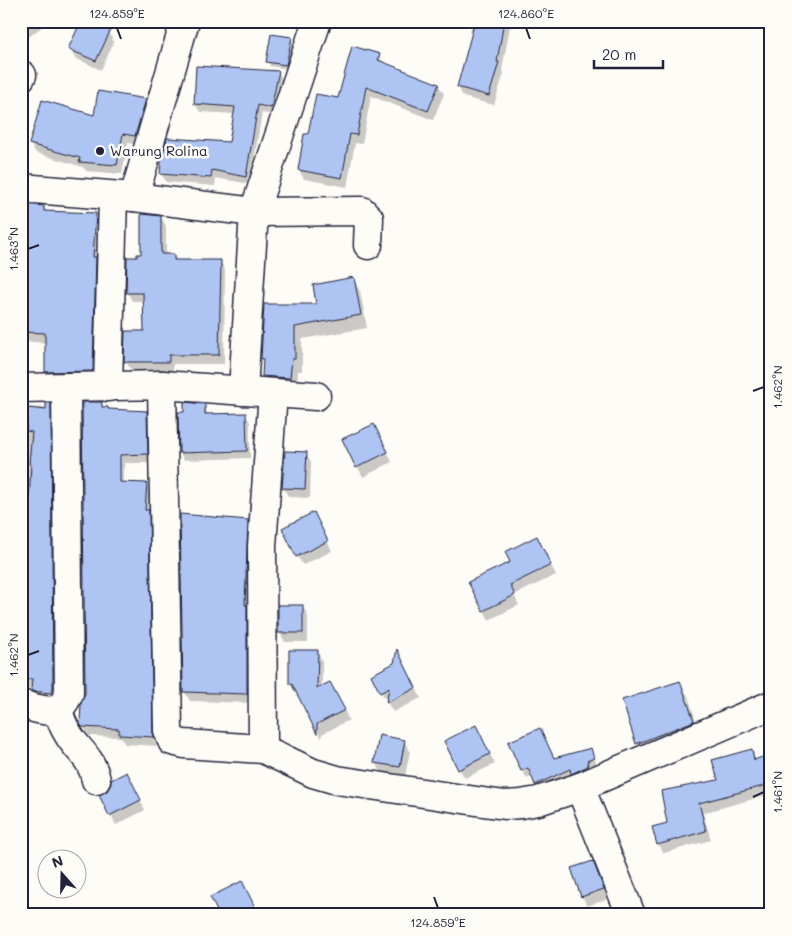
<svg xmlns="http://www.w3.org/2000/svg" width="792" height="936" font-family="Mali,sans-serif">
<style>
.shadow{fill:#0003}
.building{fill:#aec4f3;stroke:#22223b}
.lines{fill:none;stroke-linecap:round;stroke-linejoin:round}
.minor-casing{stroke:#22223b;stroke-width:31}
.minor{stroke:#fdfcf7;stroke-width:28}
.ticks{fill:none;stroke:#22223b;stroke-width:2}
.poi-dot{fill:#22223b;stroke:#fdfcf7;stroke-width:2}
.labels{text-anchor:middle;stroke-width:5;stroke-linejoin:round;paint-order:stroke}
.poi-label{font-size:14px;fill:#22223b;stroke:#fdfcf7;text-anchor:start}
.neatline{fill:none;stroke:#22223b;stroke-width:2}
.ticks-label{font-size:12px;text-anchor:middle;fill:#22223b}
</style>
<rect width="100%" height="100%" fill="#fdfcf7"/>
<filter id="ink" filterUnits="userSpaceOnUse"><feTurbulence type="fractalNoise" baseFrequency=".02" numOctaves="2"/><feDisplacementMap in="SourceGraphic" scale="10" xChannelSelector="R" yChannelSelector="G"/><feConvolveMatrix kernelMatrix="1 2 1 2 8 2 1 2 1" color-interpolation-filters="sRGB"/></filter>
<g filter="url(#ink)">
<g class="shadow">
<polygon points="21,21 48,21 48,22 21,43"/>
<polygon points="118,21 175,21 173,31 120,24"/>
<polygon points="226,21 259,21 259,25"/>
<polygon points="472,21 511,21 502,70 504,73 494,105 463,97 458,87 472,37 470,33"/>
<polygon points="109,33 114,42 101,70 75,58 69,49"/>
<polygon points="291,39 294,43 288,69 270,66 268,61"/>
<polygon points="379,55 384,64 438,85 444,94 433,120 371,96 362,144 355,143 347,187 304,179 299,170 309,136"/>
<polygon points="278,72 283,80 276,116 262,113 250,184 216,178 215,186 166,182 161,174 162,162 230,144 235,114 200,112 195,104"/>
<polygon points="145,100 151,110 140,145 128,143 122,174 86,171 83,167 36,153 30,144 95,117"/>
<polygon points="44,207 47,212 95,215 101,225 98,381 53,382 47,372 47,343 21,341 21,247 25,248"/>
<polygon points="161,217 166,226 166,255 174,255 177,261 220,261 225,270 224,364 173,364 173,370 131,370 126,362 145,332 144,301 132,301 127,292 138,259 142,255"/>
<polygon points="353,279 360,291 367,328 302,339 302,371 298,371 297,391 270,389 263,376 264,363 262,359 318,305"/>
<polygon points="101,403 104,409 108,410 146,412 151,421 152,463 124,463 124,484 146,484 152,493 150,515 153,521 157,746 125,744 121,737 89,736 82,724 86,693"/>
<polygon points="50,404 55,414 58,699 38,700 33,688 21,689 21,408 47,407"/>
<polygon points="204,405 208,415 245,414 250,422 250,458 184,460 180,453 185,414"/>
<polygon points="379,435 392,462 363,477 344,440"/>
<polygon points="306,453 311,462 310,498 289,497 283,488"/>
<polygon points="247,521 253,531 252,703 190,701 184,691"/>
<polygon points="319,523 332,551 303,565 297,556"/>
<polygon points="542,547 556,575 514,595 519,605 489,620 484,610"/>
<polygon points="302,606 308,615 308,642 285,642 279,632"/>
<polygon points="771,648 771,661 766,652"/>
<polygon points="317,651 322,661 322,687 335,692 349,720 322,734 322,739 298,693 295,693 290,684"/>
<polygon points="402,660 421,698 393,712 381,692"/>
<polygon points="680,682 688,696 701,736 646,758 638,744 623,700"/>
<polygon points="540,730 555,759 590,750 598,766 541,792 533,776 527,779 522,770"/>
<polygon points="481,736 495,764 465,778 459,769"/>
<polygon points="404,741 410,751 405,776 381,772 375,762"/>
<polygon points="751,751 756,760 771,755 771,794 703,813 711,840 664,853 658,844 669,824 719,781"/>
<polygon points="132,783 145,810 116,825 101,796"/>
<polygon points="592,863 608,899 587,906 582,896"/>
</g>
<g class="building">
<polygon points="81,21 115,21 96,61 68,49"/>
<polygon points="475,21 504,21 497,62 499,62 489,96 457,87"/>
<polygon points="271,34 292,37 286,65 266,62"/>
<polygon points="352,46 380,54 378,60 439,84 428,111 366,87 357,135 350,134 342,178 298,170 304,134 308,134 316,94 338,98"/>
<polygon points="196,66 279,71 271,108 258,105 246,177 212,170 211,178 160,174 161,162 167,138 229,142 235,107 194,104"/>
<polygon points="98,91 146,99 135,136 123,134 117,165 79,162 80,158 29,144 42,100 94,115"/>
<polygon points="24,204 44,206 44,211 96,213 93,257 96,257 93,371 45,372 45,333 21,332 21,246 23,246"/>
<polygon points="141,214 161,216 161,254 174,254 174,260 221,260 219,355 169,355 169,362 124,362 125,331 144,331 143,293 126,293 127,257 137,257 137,254 141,254"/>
<polygon points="354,277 361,315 295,327 295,359 292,359 290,378 262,376 263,359 261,359 264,304 316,304 313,285"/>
<polygon points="82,402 102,402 102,407 108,407 108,409 147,411 148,454 120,455 120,482 147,483 145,510 149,510 153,737 119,735 119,729 82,727 80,724 81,703 85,693"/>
<polygon points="184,402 205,404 205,414 246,413 247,451 179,453 178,412 184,412"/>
<polygon points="46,403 51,403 53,689 51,693 31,691 32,679 21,679 21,519 23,519 23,502 29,502 31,464 29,464 32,432 26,431 28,408 46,410"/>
<polygon points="374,424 388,452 356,468 342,439"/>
<polygon points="285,451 307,452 305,489 282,488"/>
<polygon points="314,512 328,541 296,557 282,528"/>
<polygon points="180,514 248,520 245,605 247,605 247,694 183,692"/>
<polygon points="537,536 551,565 510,585 515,595 483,611 468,582 510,562 505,552"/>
<rect x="278" y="605" width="25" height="28"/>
<polygon points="397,649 416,688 386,703 389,688 380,693 371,675 394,663"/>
<polygon points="289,650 318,650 317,688 330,682 345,710 317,724 317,734 292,684 289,684"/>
<polygon points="680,681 694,721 636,744 622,700"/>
<polygon points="476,725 490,754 458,770 444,741"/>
<polygon points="540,728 554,758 591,748 594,758 587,761 588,766 571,774 570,769 535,785 528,768 521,771 508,742"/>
<polygon points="379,735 405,740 400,767 374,763"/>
<polygon points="752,749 754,760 771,754 771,784 699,803 706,831 657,845 652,827 667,823 661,791 718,780 712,760"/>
<polygon points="127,772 141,800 109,816 99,795 107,791 111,784 111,780"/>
<polygon points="593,861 604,889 581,897 571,868"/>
<polygon points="242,881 259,915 219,915 210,897"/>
</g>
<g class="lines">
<defs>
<g id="minor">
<polyline points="317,21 254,212 362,211 369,218 368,245"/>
<polyline points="21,77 22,75"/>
<polyline points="21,188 134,197 254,212 243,391"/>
<polyline points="134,197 185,21"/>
<polyline points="162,385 316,396"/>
<polyline points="108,387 113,196"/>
<polyline points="21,388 162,385 168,730 172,741 184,744 263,749 313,773 337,780 483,802 505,805 521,804 538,801 580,787 771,705"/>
<path d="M21,704C42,710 59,719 69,693L66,388"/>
<path d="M58,710C60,717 63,726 67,732C77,751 91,755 96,780"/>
<polyline points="263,749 262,546 273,393"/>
<polyline points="580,787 631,915"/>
</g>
</defs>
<use href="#minor" class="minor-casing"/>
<use href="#minor" class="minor"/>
</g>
</g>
<path class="ticks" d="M117,28L121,39M526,28L530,39M28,249L39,245M753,391L764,387M28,655L39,651M753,797L764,792M434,897L438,908"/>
<circle class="poi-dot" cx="100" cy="151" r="5"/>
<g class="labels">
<g class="poi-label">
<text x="110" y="156">Warung Rolina</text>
</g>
</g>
<rect width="792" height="936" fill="none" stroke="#fdfcf7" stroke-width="55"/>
<g transform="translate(62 874) rotate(340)"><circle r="24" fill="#fdfcf7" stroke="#a5a5ac"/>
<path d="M0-4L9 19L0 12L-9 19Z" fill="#22223b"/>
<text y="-8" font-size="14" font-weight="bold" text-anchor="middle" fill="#22223b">N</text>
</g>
<path d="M594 60v8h69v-8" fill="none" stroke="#22223b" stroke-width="2.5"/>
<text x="602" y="60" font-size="15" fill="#22223b" stroke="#fdfcf7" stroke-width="4" paint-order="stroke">20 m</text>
<rect x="28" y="28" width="736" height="880" class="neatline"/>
<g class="ticks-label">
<text x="117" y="18">124.859°E</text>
<text x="526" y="18">124.860°E</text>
<text transform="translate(14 249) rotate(-90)" y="4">1.463°N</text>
<text transform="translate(778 387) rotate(-90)" y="4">1.462°N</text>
<text transform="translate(14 655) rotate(-90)" y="4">1.462°N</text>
<text transform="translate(778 792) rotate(-90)" y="4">1.461°N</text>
<text x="438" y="927">124.859°E</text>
</g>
</svg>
